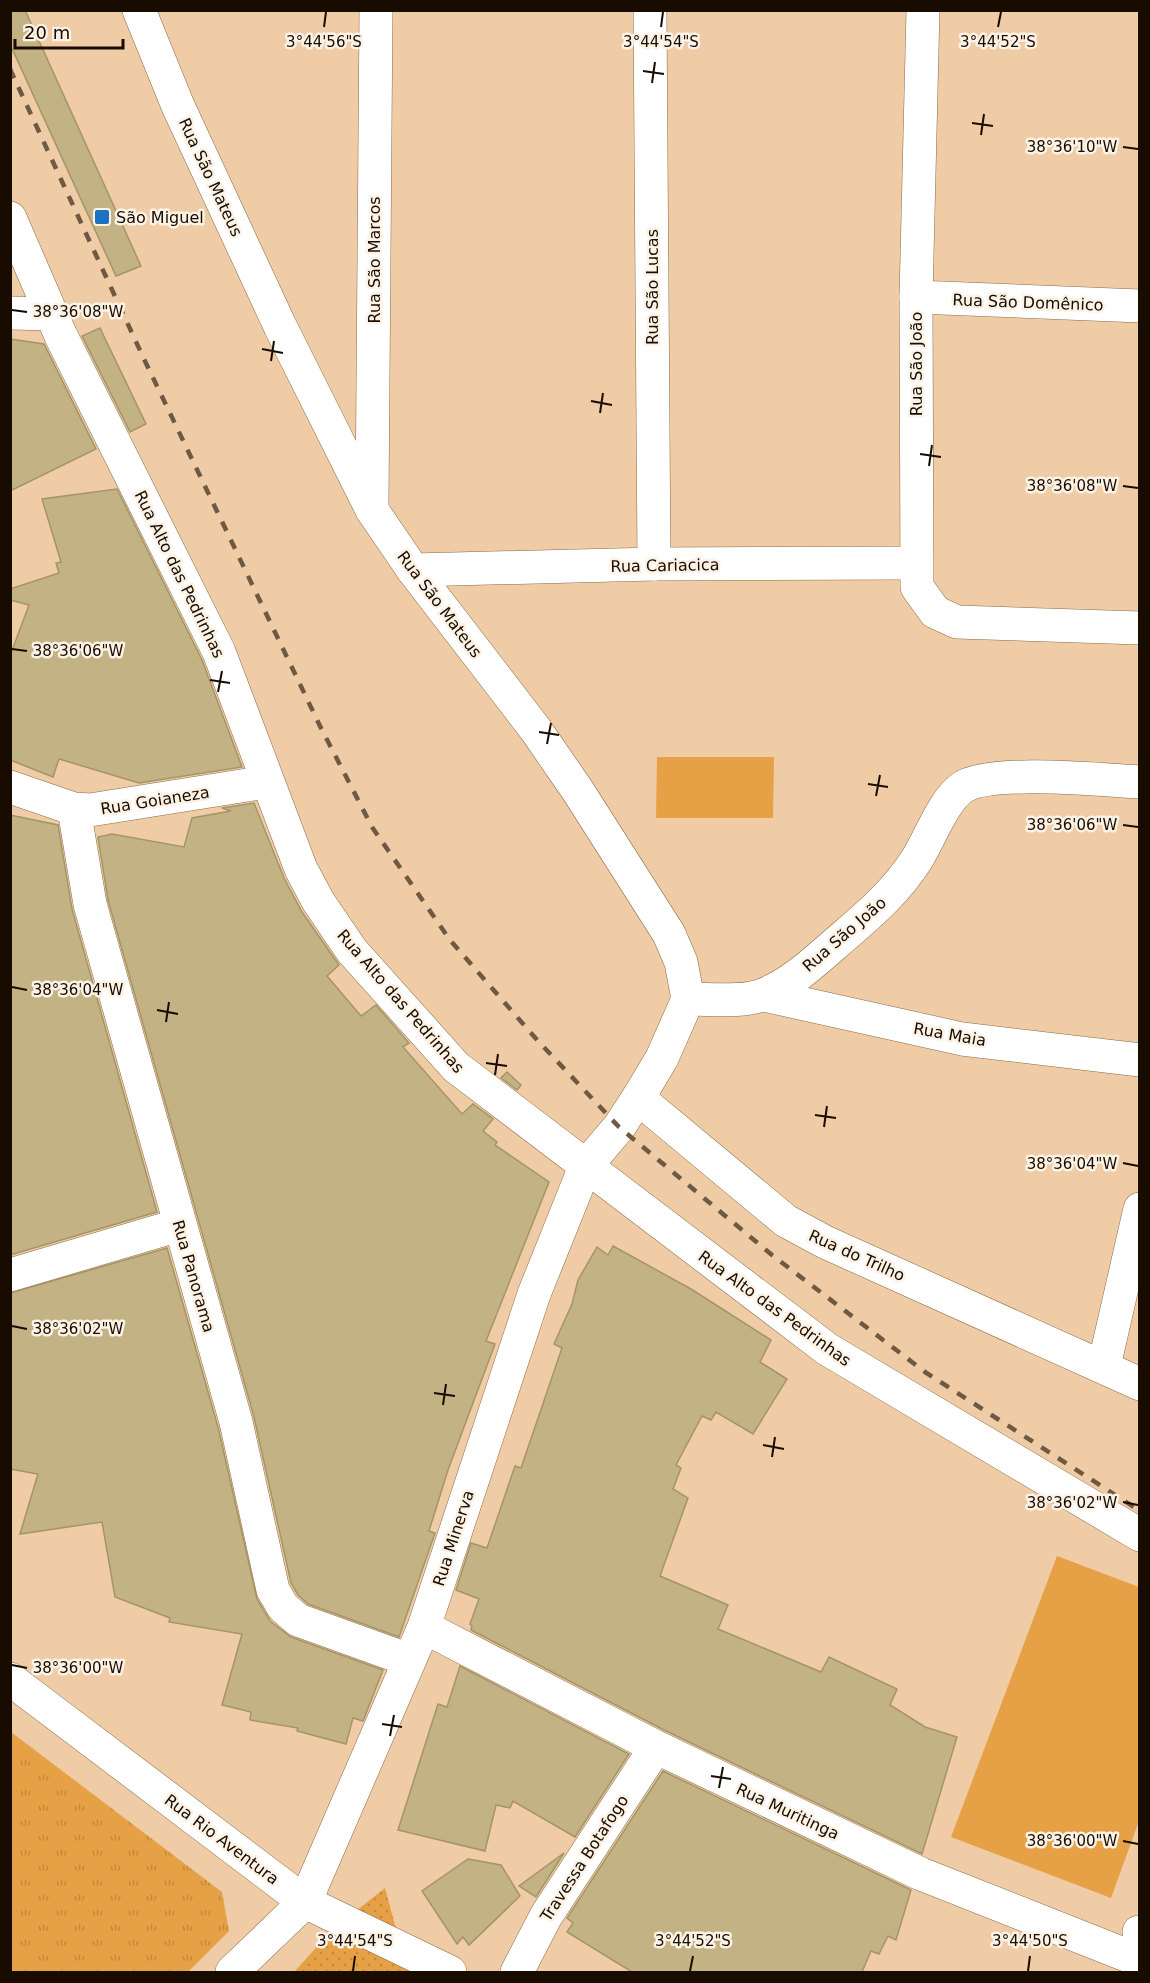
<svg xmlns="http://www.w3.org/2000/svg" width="1150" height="1983" font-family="'DejaVu Sans',sans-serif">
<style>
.grass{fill:url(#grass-tufts)}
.park{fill:url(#park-dots)}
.pitch{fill:#e6a146}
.building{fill:#c3b284;stroke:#a49467;stroke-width:1.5}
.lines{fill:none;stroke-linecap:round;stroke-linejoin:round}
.street-casing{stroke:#8a6b46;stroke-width:34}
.street{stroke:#fff;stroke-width:33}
.rail{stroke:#6e5943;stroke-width:4.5;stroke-dasharray:10 10;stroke-linecap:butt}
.ticks{fill:none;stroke:#180c01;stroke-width:2}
.poi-dot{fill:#1a72c0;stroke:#fcf2e6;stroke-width:2}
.labels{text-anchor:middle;stroke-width:5;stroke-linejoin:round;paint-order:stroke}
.street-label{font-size:16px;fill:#180c01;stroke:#fcf2e6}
.poi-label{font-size:16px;fill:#180c01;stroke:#fcf2e6;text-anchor:start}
.ticks-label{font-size:15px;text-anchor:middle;fill:#180c01;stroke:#fcf2e6;stroke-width:5;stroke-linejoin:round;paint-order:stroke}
</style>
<defs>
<pattern id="grass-tufts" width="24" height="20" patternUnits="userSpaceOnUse" patternTransform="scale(1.5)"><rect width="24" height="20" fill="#e6a146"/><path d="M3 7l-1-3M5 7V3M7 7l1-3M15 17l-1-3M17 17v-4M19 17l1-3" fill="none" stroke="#c5893c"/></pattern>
<pattern id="park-dots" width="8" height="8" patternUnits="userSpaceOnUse" patternTransform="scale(1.5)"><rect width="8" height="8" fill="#e6a146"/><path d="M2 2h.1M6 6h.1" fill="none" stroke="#c5893c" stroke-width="1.8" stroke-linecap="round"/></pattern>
</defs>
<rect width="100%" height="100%" fill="#efcca5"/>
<polygon class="grass" points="11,1732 222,1892 229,1931 188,1972 11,1972"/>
<polygon class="park" points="385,1888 395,1925 419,1972 294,1972 333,1929"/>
<g class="pitch">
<polygon points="657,757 774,757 773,818 656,818"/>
<polygon points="1057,1556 1139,1587 1139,1821 1111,1898 951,1837"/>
</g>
<g class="building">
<polygon points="10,10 25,10 141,266 116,276 10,44"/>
<polygon points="100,328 146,424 130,432 82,336"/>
<polygon points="10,339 44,344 96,449 10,491"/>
<polygon points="117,489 202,660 242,767 139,783 59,759 53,777 10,760 10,656 29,605 10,600 10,589 59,573 56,563 61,562 42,499"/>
<polygon points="254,803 284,878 302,912 339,965 327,976 361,1016 376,1005 409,1043 403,1047 462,1114 473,1104 493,1119 483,1131 497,1142 495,1145 549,1182 486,1341 495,1344 448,1470 429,1531 435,1533 399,1637 308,1604 298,1595 291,1583 254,1417 108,900 98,837 112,834 184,847 192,818 231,811 222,808"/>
<polygon points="10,815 58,825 72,909 157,1212 10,1255"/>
<polygon points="507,1072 521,1085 517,1090 501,1078"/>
<polygon points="613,1246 691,1289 771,1340 760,1362 787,1379 753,1434 716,1412 711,1420 702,1416 676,1465 681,1468 673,1489 688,1498 660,1576 728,1605 718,1629 821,1672 829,1657 897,1689 890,1705 925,1727 957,1737 922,1854 664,1730 471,1630 472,1626 470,1624 479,1599 456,1590 471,1543 487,1548 515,1466 521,1468 562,1348 554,1344 572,1304 578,1280 597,1247 608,1255"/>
<polygon points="167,1248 218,1427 257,1599 270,1621 291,1637 383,1670 363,1721 353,1718 346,1744 297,1731 298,1728 250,1720 251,1712 222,1705 242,1634 169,1622 170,1618 115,1597 102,1522 20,1534 38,1474 10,1469 10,1293"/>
<polygon points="460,1666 629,1754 575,1837 513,1801 510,1808 496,1805 485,1851 398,1830 438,1704 447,1707"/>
<polygon points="663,1771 911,1890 896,1940 888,1936 879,1954 871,1951 862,1972 632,1972 567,1932 573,1923 567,1918"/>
<polygon points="564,1853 536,1897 519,1886"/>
<polygon points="468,1859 501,1865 520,1896 469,1945 463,1937 457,1944 422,1891"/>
</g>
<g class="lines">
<defs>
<g id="street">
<polyline points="139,10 178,106 280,326 372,510 413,570 536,730 578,791 669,934 681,962 688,999 662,1058 638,1098 619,1127 585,1167 534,1294 424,1627 305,1902 232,1972"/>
<polyline points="650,10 654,564"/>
<polyline points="923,10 916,297 917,587 935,612 957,622 1140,628"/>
<polyline points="10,218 61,336 219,652 301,869 318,901 352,951 456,1067 827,1349 1140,1535"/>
<polyline points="916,297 1140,306"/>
<polyline points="10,313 52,314"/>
<polyline points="372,504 376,10"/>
<polyline points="413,570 654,564 916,563"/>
<polyline points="10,787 74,809 90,810 266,782"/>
<polyline points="74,809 90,904 236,1422 273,1590 283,1607 298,1620 409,1660"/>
<polyline points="764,995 962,1039 1140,1060"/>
<path d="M688,999C712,999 742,1003 765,994C792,983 814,962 835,944C866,917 894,895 917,859C929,840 944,799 963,787C992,769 1103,780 1140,782"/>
<polyline points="638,1098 786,1221 825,1242 1140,1384"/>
<polyline points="10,1275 179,1225"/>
<polyline points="1104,1366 1140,1209"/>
<polyline points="424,1627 656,1747 921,1874 1131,1957"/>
<polyline points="10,1679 305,1902 450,1972"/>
<polyline points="1139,1932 1140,1932"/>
<polyline points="517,1972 546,1916 656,1747"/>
</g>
</defs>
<use href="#street" class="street-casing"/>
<use href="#street" class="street"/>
<polyline class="rail" points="10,69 144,359 320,726 372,827 450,940 538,1041 619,1127 772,1255 925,1372 1140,1511"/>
</g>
<path class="ticks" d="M324,27L326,12M661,27L663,12M998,27L1001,12M643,71L664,74M652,83L655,62M972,123L993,126M981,135L984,114M1123,147L1138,149M12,310L27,312M262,349L283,353M271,361L274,341M591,401L612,405M600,413L603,393M920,454L941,457M929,466L932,445M1123,486L1138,488M12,649L27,651M210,680L230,683M218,692L222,671M539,732L559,735M547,744L551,723M868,784L888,787M876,796L880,775M1123,825L1138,827M12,987L27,990M157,1010L178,1014M166,1022L169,1002M486,1063L507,1066M495,1075L498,1054M815,1115L836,1118M824,1127L827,1106M1123,1163L1138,1166M12,1326L27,1329M434,1393L455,1396M443,1405L446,1384M763,1445L784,1449M772,1457L775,1437M1123,1502L1138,1505M12,1665L27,1668M382,1724L402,1727M390,1736L394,1715M711,1776L731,1779M719,1788L723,1767M1123,1841L1138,1844M353,1971L355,1956M690,1971L693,1956M1028,1971L1030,1956"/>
<rect class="poi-dot" x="94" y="209" width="16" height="16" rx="3"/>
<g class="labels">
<g class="street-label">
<text transform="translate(211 177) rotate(65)" y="6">Rua São Mateus</text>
<text transform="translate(374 260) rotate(-90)" y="6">Rua São Marcos</text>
<text transform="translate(652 287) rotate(-90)" y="6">Rua São Lucas</text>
<text transform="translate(1028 302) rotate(2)" y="6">Rua São Domênico</text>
<text transform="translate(916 364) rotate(-90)" y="6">Rua São João</text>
<text transform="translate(665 565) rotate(-1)" y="6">Rua Cariacica</text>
<text transform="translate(180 574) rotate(64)" y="6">Rua Alto das Pedrinhas</text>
<text transform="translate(440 604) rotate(53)" y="6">Rua São Mateus</text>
<text transform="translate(155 800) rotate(-9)" y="6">Rua Goianeza</text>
<text transform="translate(844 934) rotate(-41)" y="6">Rua São João</text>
<text transform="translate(401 1001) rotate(49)" y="6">Rua Alto das Pedrinhas</text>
<text transform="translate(950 1034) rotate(10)" y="6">Rua Maia</text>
<text transform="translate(857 1255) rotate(24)" y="6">Rua do Trilho</text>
<text transform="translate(194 1276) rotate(74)" y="6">Rua Panorama</text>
<text transform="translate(775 1308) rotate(36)" y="6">Rua Alto das Pedrinhas</text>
<text transform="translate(453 1538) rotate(-72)" y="6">Rua Minerva</text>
<text transform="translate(788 1811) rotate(25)" y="6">Rua Muritinga</text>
<text transform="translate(222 1839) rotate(37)" y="6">Rua Rio Aventura</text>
<text transform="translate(584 1858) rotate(-57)" y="6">Travessa Botafogo</text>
</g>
<g class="poi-label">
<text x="116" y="223">São Miguel</text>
</g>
</g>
<g class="ticks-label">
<text x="324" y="47">3°44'56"S</text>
<text x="661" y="47">3°44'54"S</text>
<text x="998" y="47">3°44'52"S</text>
<text x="1072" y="152">38°36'10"W</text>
<text x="78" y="317">38°36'08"W</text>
<text x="1072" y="491">38°36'08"W</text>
<text x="78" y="656">38°36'06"W</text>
<text x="1072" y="830">38°36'06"W</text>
<text x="78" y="995">38°36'04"W</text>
<text x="1072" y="1169">38°36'04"W</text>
<text x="78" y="1334">38°36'02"W</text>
<text x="1072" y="1508">38°36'02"W</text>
<text x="78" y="1673">38°36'00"W</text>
<text x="1072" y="1846">38°36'00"W</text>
<text x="355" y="1946">3°44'54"S</text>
<text x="693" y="1946">3°44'52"S</text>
<text x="1030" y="1946">3°44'50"S</text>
</g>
<rect width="1150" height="1983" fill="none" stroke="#180c01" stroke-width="24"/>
<path d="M15 39v9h108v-9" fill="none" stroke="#180c01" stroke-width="3"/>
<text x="24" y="39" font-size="18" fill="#180c01" stroke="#fcf2e6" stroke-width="4.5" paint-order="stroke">20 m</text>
</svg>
